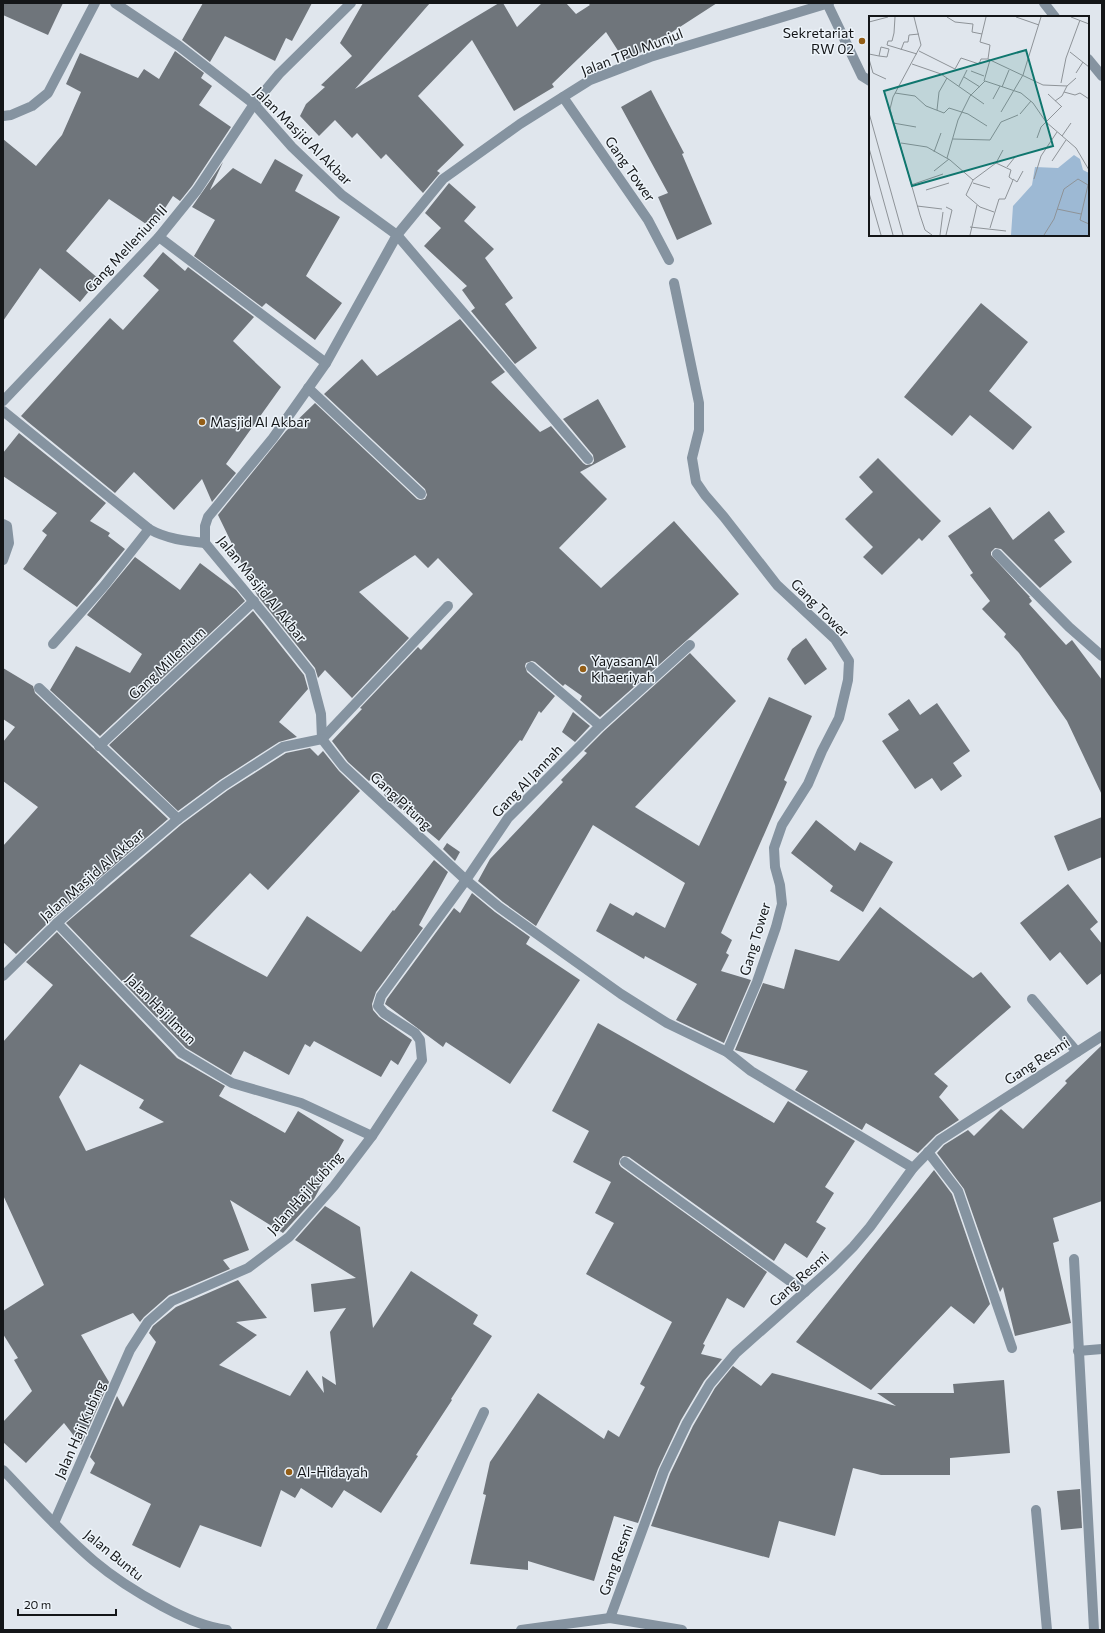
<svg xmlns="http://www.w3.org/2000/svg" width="1105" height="1633" font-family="Commissioner,sans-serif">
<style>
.building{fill:#6f757b;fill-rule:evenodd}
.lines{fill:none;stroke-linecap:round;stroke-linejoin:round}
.service{stroke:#8593a0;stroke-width:10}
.minor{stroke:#8593a0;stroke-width:10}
.poi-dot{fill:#945e16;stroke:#edf4fa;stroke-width:1.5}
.labels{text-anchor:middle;stroke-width:3;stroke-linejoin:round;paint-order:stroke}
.poi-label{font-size:14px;fill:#141618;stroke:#edf4fa;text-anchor:start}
.street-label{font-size:14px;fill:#141618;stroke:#edf4fa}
.inset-road{fill:none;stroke:#8e9398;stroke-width:1}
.view{fill:#0f766e;fill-opacity:0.15;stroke:#0f766e;stroke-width:2}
.inset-edge{fill:none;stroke:#141618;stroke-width:2}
</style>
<rect width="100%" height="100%" fill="#e0e6ed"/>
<g class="building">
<polygon points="3,3 63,3 48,35 3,15"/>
<polygon points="203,3 312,3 292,41 286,38 275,61 225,36 210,62 182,40"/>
<polygon points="363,3 430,3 355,89 499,3 503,3 517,27 542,3 566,3 576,14 590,5 588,3 717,3 635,56 624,60 606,32 552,84 554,87 514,111 472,40 418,96 464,145 437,171 440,173 423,193 386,154 381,159 357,133 352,138 335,120 319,136 300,116 306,104 325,87 321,85 352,56 340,43"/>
<polygon points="175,51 204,73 201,78 212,86 199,105 231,127 192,186 180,201 173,196 152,228 109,199 66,251 99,279 80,302 40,268 3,321 3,139 36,166 62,135 81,92 66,84 80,53 138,78 144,69 159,79"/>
<polygon points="651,90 684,153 682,154 712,224 677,240 658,197 668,193 621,107"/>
<polygon points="275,159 303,175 295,191 340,217 306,276 342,303 315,340 266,303 262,307 194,256 215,220 192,207 223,162 210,190 233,168 261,184"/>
<polygon points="449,183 476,207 464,221 494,249 485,258 513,298 505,304 537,348 515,364 471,311 475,308 462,290 467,286 424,246 441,228 425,213"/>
<polygon points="163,252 185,271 188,267 254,317 233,341 281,387 226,464 236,473 212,502 202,479 174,510 134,472 115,493 28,422 21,416 110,318 123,330 159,290 143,276"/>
<polygon points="981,303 1028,342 989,391 1032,427 1013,450 970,415 952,436 904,397"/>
<polygon points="460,319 505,372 491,382 540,432 551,426 583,463 586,465 592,464 594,461 593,455 563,419 598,399 626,447 580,472 607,499 559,548 601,588 674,521 739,594 600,717 580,700 582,696 565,684 563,686 535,662 532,661 526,663 525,666 527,672 555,696 541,713 539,711 522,741 520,740 439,841 384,795 389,788 374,776 369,781 348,762 332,741 362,709 360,708 418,647 421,650 473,594 438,558 428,568 415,555 359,592 409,638 352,698 325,670 318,678 315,668 257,595 218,515 286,431 315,403 417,499 420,500 425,499 427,495 425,489 324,394 362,359 377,376"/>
<polygon points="19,433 106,503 90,521 110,533 108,536 125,549 77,607 23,569 47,535 42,531 57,513 3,476 3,453"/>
<polygon points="878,458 941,521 922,541 919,538 882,575 863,557 873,547 845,519 873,492 859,477"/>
<polygon points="990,507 1013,540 1049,511 1065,532 1054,540 1072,562 1040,588 1001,549 995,548 991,552 991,555 1030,597 1029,597 1032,601 1029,604 1066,645 1072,640 1102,680 1102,795 1067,721 1019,653 1004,637 1006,634 982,609 990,601 970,575 973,573 948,536"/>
<polygon points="135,557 180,590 200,563 236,590 245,601 100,736 50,690 76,646 130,673 142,654 87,615"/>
<polygon points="253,611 304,675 308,689 279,722 297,737 279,742 220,780 178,811 109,745"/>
<polygon points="806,638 827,669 805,685 787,659 792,649"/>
<polygon points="690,653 736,701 635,807 699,846 769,697 812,716 784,780 787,782 721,933 732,940 726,953 729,955 721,971 751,980 724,1043 676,1020 697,984 645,956 644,959 596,931 610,903 633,916 636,912 665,928 685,883 593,825 536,926 503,902 478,881 490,859 563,782 561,780 587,753 584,751 604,731"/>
<polygon points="3,668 33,686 35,693 168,819 53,918 16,954 3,942 3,846 38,807 3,781 3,742 15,727 3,719"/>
<polygon points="909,699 920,715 937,703 970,751 953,763 962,776 941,791 932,778 915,789 882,741 899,730 888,714"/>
<polygon points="573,712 590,726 575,742 562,732"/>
<polygon points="310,748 318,756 323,751 339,771 360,791 268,890 250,873 190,936 267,977 307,916 361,952 393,910 394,911 434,860 448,872 419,925 423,928 376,992 372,1004 373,1010 379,1017 412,1040 398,1065 391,1060 381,1077 314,1041 310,1047 305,1044 289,1075 244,1051 231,1075 186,1048 66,923 182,824 228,790 286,753"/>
<polygon points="1102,817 1102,857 1068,871 1054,836"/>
<polygon points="816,820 855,851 860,842 893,862 863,912 830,891 833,886 791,853"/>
<polygon points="447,843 460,852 455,861 443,849"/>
<polygon points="1068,884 1098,922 1090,929 1102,944 1102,973 1087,985 1060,952 1050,961 1020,923"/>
<polygon points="472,893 495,912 530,937 526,944 580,980 510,1084 446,1042 443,1047 385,1004 387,999 454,908 460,913"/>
<polygon points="880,907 973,978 981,972 1011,1007 934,1074 948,1086 939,1097 959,1120 936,1135 918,1153 866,1123 862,1130 795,1090 808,1071 735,1050 763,983 784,989 795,949 839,961"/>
<path d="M57,932L177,1058L225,1086L219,1096L285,1133L298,1111L344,1140L325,1174L327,1175L314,1199L283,1233L230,1200L249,1250L223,1260L230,1269L169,1295L144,1317L140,1322L133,1313L81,1335L109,1382L81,1445L64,1423L26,1463L3,1442V1422L32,1391L14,1360L18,1358L3,1334V1311L44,1285L3,1195V1042L53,985L26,962ZM80,1064L144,1100L139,1108L164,1122L86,1151L59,1097Z"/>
<polygon points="598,1023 774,1123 788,1101 855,1141 825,1187 834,1193 816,1222 826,1228 807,1258 785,1243 774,1261 629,1157 623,1156 620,1159 619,1164 621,1167 767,1272 744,1308 727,1298 703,1344 705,1345 701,1354 722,1359 704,1381 681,1420 658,1469 638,1523 614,1516 594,1581 528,1561 528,1570 470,1564 486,1495 483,1494 490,1462 538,1393 604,1439 608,1430 619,1437 645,1387 640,1384 672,1322 586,1274 614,1223 595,1213 611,1182 573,1162 589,1131 552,1111"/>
<polygon points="1102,1045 1102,1201 1053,1218 1059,1241 1053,1243 1071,1323 1015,1336 1003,1287 1000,1292 964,1189 937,1153 944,1145 968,1130 974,1136 1001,1109 1023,1129 1067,1083 1065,1081"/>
<polygon points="934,1170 952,1194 990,1304 974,1324 951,1306 871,1390 796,1342"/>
<polygon points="325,1206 360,1227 373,1328 411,1271 478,1315 473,1324 492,1336 451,1399 452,1400 416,1455 418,1456 381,1513 344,1490 332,1508 301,1488 295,1498 281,1490 261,1547 200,1525 180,1568 132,1545 151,1504 90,1473 95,1463 90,1457 117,1396 123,1407 156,1342 149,1333 153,1326 176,1307 238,1280 267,1318 236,1322 257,1335 219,1365 290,1396 307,1370 324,1393 322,1376 336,1385 330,1332 346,1308 314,1312 311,1284 356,1278 295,1240"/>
<polygon points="733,1366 761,1386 772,1373 896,1406 877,1393 954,1393 953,1384 1004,1380 1010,1453 950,1458 950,1475 881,1475 853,1468 835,1536 779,1521 769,1558 651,1526 670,1474 693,1426 715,1388"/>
<polygon points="1080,1489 1082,1528 1061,1530 1057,1491"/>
</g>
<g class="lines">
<g class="service">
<polyline points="3,116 11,115 32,106 48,93 95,3"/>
<polyline points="1032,999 1077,1052"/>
</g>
<g class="minor">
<polyline points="115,3 179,46 254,104 292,147 342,195 397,235 588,459"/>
<polyline points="827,3 862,76 870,81"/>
<polyline points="1044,3 1055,17"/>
<polyline points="1088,59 1102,76"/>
<polyline points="563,97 648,220 669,260"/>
<polyline points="159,237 326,363"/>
<polyline points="674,283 699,403 699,430 692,458 696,482 705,495 724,517 777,585 835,639 849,661 848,680 839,718 822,751 808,784 782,825 774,848 775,867 780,885 782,904 776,927 757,982 727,1052"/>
<polyline points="308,388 421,494"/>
<polyline points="3,401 159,237 197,190 254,104 279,74 351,3"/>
<path d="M3,411L149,529C167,539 185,541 205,543"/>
<polyline points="3,524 7,526 9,543 3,560"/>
<polyline points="997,554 1069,627 1102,656"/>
<polyline points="53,644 104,586 149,529"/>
<polyline points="531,667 600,726"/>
<polyline points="39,688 178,819"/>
<polyline points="322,739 321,714 310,672 268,619 205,543 205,526 208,517 273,438 326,363 397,235 443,179 520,124 590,80 650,57 829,3"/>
<polyline points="322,739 343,766 466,880 499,907 621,994 667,1023 727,1052 751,1071 913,1168"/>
<polyline points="322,739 448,606"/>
<polyline points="99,746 254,601"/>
<polyline points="57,923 182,1053 232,1083 301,1103 372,1136"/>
<polyline points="3,976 57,923 107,879 178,819 224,785 283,747 322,739"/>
<polyline points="928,1152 958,1191 1012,1348"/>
<polyline points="625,1162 805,1292"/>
<polyline points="1074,1259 1094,1630"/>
<polyline points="1078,1351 1102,1349"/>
<path d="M3,1470C33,1501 61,1533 94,1561C114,1578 138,1593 162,1606C182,1617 204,1627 227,1630"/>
<polyline points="1036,1510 1047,1630"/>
<polyline points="54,1523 130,1350 148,1322 172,1301 248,1268 289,1237 334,1186 372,1136 422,1060 420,1040 415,1033 384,1013 378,1006 381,996 466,880 508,818 600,726 690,645"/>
<polyline points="610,1618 664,1471 687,1423 710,1384 736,1353 833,1267 853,1247 870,1227 913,1168 940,1140 1102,1036"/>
<polyline points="381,1630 484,1412"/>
<polyline points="521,1630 610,1618 682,1630"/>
</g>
</g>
<g class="poi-dot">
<circle cx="862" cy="41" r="4"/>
<circle cx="202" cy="422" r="4"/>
<circle cx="583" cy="669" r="4"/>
<circle cx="289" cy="1472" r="4"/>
</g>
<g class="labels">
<g class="poi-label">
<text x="854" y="38" text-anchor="end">Sekretariat<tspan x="854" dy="16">RW 02</tspan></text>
<text x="210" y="427">Masjid Al Akbar</text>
<text x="591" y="666">Yayasan Al<tspan x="591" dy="16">Khaeriyah</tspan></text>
<text x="297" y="1477">Al-Hidayah</text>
</g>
<g class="street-label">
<text transform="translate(632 52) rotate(-21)" y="5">Jalan TPU Munjul</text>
<text transform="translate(303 136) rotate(45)" y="5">Jalan Masjid Al Akbar</text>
<text transform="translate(630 169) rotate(55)" y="5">Gang Tower</text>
<text transform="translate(126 249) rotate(-47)" y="5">Gang Mellenium II</text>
<text transform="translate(262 589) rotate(51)" y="5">Jalan Masjid Al Akbar</text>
<text transform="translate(820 608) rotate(45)" y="5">Gang Tower</text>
<text transform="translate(167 663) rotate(-43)" y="5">Gang Millenium</text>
<text transform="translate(527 781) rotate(-46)" y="5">Gang Al Jannah</text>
<text transform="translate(401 801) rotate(43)" y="5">Gang Pitung</text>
<text transform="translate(92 875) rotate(-41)" y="5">Jalan Masjid Al Akbar</text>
<text transform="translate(755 939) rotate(-73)" y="5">Gang Tower</text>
<text transform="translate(161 1009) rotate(45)" y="5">Jalan Haji Imun</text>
<text transform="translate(1037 1061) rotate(-33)" y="5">Gang Resmi</text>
<text transform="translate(305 1193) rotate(-48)" y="5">Jalan Haji Kubing</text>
<text transform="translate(799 1279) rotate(-42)" y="5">Gang Resmi</text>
<text transform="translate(80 1430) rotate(-66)" y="5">Jalan Haji Kubing</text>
<text transform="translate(114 1555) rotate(39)" y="5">Jalan Buntu</text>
<text transform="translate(616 1560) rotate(-70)" y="5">Gang Resmi</text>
</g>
</g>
<g transform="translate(869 16)">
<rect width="220" height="220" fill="#e0e6ed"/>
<path d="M205,139L211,143L214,154L220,157V219H142L144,190L163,169L166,151L189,152Z" fill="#9db9d4"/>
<path class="inset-road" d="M26,1L25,17L23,25H19L18,29L48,38M45,1L52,29L24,81L21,93L51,199L56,214L63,219M78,1L86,6L104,8L103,16L113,18M117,1L111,26L121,29L119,43L174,69L198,70L193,80L186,85M147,1L170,9M202,1L220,8M0,6L19,1M32,34L35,26H39L40,19L50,18M50,35L86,53L92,42L110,48L112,43H119M201,36L220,51M0,38L10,40L18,41L20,33L12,31L10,40M0,43L4,57L17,63M43,48L72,58L115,88M102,55L115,60M207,57L214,46M95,61L111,71M115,65L121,44M192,67L197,42L211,4M90,70L98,54M198,70L207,62M133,71L140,54M195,76L206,79L211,77L220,83M26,77L46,80L57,90L75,97L80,92L99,98L118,110M179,78L192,90M101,80L116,65L152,77L164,87L177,106L207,132L220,154M124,83L131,70M68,94L70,76L78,62M132,96L154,59L172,1M0,97L34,219M151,98L162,85M24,107L47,111M193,120L202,107M168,122L172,111L193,90M84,123L121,124L132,106L149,99M32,127L58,131L81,144L104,164M0,132L24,219M65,136L72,117M78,142L89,104L101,80M183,145L197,124M138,151L146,141M65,155L80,143M144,163L148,166L154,155M165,163L172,140L188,116M104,167L121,172M42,169L74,158M57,174L80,167M0,177L12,219M48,190L73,193M77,191L83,194L77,219M188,193L212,198M125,196L111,191L97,179L104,164L127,147L134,134M101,211L137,215M121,212L130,183H136L144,164L140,161L142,154L127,147M71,219L74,196M101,219L108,189M175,219L185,203L195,173L209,163L219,169L211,204L220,208"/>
<path class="view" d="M157,34L184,130L43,170L15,75Z"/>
<rect width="220" height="220" class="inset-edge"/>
</g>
<rect width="1105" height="1633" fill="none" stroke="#141618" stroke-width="8"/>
<path d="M18 1609v6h98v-6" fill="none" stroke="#141618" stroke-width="2"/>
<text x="24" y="1609" font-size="12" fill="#141618" stroke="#edf4fa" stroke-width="3" paint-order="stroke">20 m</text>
</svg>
